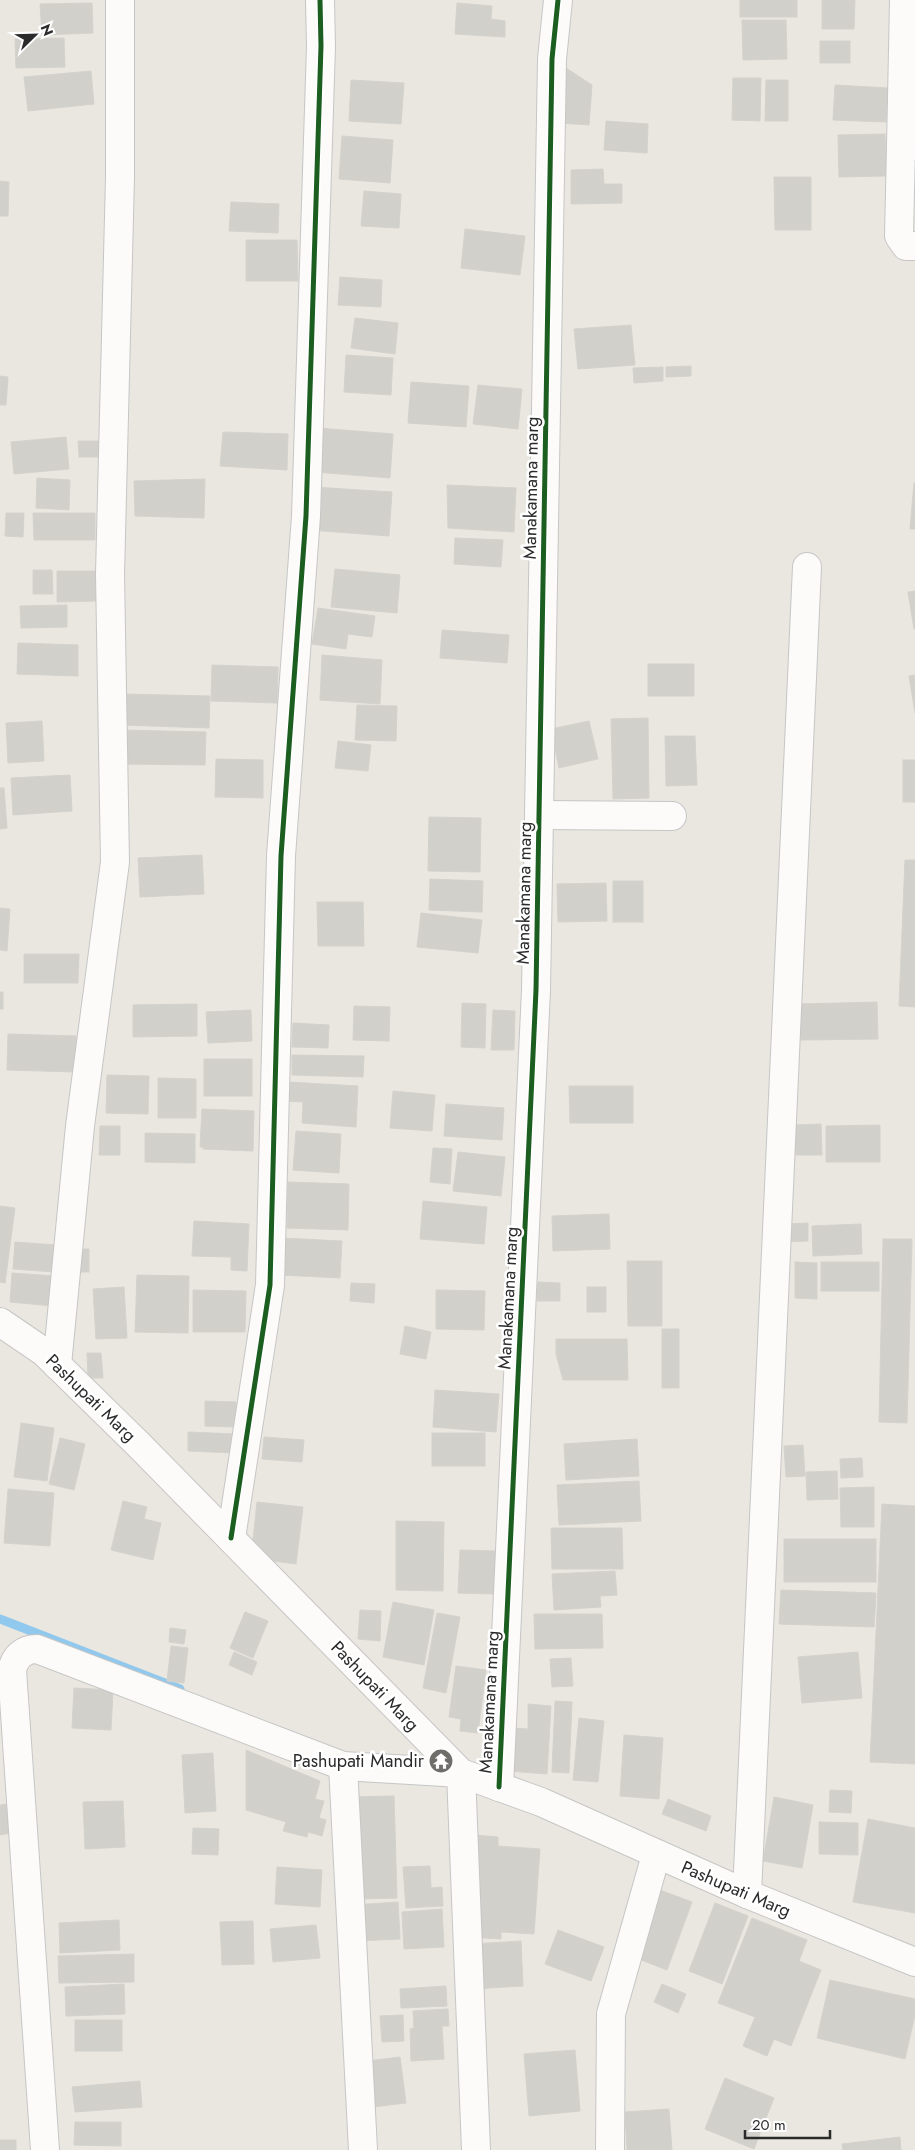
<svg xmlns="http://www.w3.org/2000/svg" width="915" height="2150" font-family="Jost,sans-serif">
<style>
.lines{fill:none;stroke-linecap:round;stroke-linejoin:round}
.stream{stroke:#91c8ed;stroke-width:9}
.building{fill:#d2d0cb;stroke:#d4d2cc}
.minor-casing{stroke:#c6c6c6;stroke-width:30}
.minor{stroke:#fcfbfa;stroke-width:28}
.cycleway-casing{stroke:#fff;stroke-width:8}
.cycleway{stroke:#1b5e20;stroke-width:5}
.labels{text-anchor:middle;stroke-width:5;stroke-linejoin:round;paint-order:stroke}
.street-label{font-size:18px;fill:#2b2b2b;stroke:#fff}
.poi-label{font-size:18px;fill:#2b2b2b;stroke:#fff;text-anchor:end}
</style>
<rect width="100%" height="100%" fill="#e9e7e0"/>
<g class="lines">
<polyline class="stream" points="0,1619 180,1689"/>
</g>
<g class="building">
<rect x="740" y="0" width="57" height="17"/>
<polygon points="822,0 855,0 854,29 822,29"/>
<polygon points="92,3 93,33 42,35 40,4"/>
<polygon points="457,3 492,6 491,19 505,21 505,37 455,34"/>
<polygon points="742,20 786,20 787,59 743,60"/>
<polygon points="64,38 65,67 16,68 15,39"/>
<rect x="820" y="41" width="30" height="22"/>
<polygon points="563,66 592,85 589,125 560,123"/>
<polygon points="91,71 94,104 28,111 24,77"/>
<polygon points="733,78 761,78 760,121 732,120"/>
<polygon points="351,80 404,83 401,124 349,121"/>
<polygon points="766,80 788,80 788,121 765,121"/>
<polygon points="835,85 888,88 886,122 833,120"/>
<polygon points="606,121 648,124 647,153 604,150"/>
<polygon points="885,134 886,176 839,177 838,135"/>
<polygon points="342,136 393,140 390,183 339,179"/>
<polygon points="603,169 604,184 622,184 622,203 571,204 571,170"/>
<polygon points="774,177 811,177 811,230 775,230"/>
<polygon points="0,181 9,182 8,216 0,216"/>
<polygon points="364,191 401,194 399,228 361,226"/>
<polygon points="231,202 279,204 278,233 229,231"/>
<polygon points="465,229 525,236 520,275 461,268"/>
<polygon points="246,240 297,240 298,281 246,281"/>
<polygon points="340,277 382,280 381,307 338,305"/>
<polygon points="355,318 398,323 395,354 351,348"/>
<polygon points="631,325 635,365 578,369 574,329"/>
<polygon points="346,355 393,358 391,395 344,392"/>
<polygon points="691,366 691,376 666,377 666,367"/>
<polygon points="663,367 663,381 634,383 633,368"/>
<polygon points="0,376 8,377 6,405 0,405"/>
<polygon points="411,382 469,386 466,427 408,423"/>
<polygon points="478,385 522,389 518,429 473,424"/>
<polygon points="318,428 393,434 390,478 315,472"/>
<polygon points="223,432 288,434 287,470 220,466"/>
<polygon points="66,437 69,469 14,474 11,442"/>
<polygon points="78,441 101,441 101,457 79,457"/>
<polygon points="37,478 70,480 69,510 36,508"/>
<polygon points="205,479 204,518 135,516 134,481"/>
<polygon points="914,483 915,483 915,529 910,529"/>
<polygon points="447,485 516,488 514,532 448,528"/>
<polygon points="313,487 392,492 389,536 310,530"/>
<polygon points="6,513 24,513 23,537 5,536"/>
<polygon points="33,513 95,513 95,540 34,540"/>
<polygon points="455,538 503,540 501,567 454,564"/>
<polygon points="335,569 400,575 397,613 331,607"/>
<polygon points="33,570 52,570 53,594 33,594"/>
<polygon points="57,571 95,571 96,601 57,602"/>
<polygon points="915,591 915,629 914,629 908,592"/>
<polygon points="67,605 67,627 21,628 20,606"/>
<polygon points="318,608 375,616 372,637 348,634 346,649 312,644"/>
<polygon points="442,630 509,635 507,663 440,658"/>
<polygon points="18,643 78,645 78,676 17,674"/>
<polygon points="322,655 382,660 380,704 320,700"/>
<rect x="648" y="664" width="46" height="32"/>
<polygon points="212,665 278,667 277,703 211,701"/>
<polygon points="915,675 915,713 909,676"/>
<polygon points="123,694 210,696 209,728 122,725"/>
<polygon points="357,705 397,706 396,741 355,740"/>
<polygon points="648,718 649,798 613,799 611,719"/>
<polygon points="42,721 44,761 8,763 6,723"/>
<polygon points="589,721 598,759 559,768 551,729"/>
<polygon points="123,730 206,732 205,765 122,764"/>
<polygon points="665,736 695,736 697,785 666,786"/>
<polygon points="338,741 371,745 368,771 335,768"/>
<polygon points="216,759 263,760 263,798 215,797"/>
<rect x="903" y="760" width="12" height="42"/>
<polygon points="70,775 72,811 13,815 11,778"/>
<polygon points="0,788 4,788 7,828 0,829"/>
<polygon points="429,817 481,818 480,872 428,871"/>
<polygon points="202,855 204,894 140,897 138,858"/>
<polygon points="905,860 915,860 915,1007 899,1006"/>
<polygon points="430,879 483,881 482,912 429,910"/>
<rect x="613" y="881" width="30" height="41"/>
<polygon points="606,883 607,921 558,922 557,884"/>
<polygon points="317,902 363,902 364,946 318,946"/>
<polygon points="0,908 10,909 7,951 0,950"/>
<polygon points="421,913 482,920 478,953 417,947"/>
<polygon points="24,954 79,954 78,983 24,983"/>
<rect x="0" y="992" width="3" height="17"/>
<polygon points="877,1002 878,1039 801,1040 800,1004"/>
<polygon points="462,1003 486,1004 485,1048 461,1047"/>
<polygon points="197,1004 197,1036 133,1037 133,1005"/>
<polygon points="354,1006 390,1007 389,1041 353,1040"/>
<polygon points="251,1010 252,1041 208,1043 206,1012"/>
<polygon points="493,1010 515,1011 514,1050 491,1050"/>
<polygon points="293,1023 329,1025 328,1048 292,1047"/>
<polygon points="8,1034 76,1036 75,1072 7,1070"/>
<polygon points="292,1055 364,1056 363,1077 292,1075"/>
<rect x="204" y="1059" width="48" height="37"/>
<polygon points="107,1075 149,1076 148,1114 106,1113"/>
<polygon points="158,1078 196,1079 196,1118 158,1118"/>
<polygon points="288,1082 358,1086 356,1127 302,1123 303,1102 287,1101"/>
<polygon points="569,1086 633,1086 633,1123 570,1123"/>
<polygon points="393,1091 435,1095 432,1131 390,1128"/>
<polygon points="446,1104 504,1108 502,1140 444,1136"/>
<polygon points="202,1109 254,1111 253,1151 203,1149 203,1147 200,1147"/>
<polygon points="821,1124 822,1155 796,1155 795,1125"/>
<polygon points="880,1125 880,1162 826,1162 826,1126"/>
<polygon points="100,1126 120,1126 120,1155 99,1155"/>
<polygon points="296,1131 341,1134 339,1173 293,1170"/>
<polygon points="145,1133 195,1134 195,1163 145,1162"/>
<polygon points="433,1148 452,1149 450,1184 430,1182"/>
<polygon points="458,1152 505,1157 501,1196 453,1191"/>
<polygon points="288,1182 349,1184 348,1230 287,1228"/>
<polygon points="423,1201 487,1207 484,1244 420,1239"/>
<polygon points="0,1206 15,1208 5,1283 0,1282"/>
<polygon points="609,1214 610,1249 553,1251 552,1216"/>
<polygon points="194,1221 249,1224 247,1271 231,1270 231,1257 192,1256"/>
<polygon points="808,1223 808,1241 785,1242 784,1224"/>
<polygon points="861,1224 862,1254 813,1256 812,1226"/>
<polygon points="282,1238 342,1241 340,1278 280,1275"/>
<polygon points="883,1239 912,1239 907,1423 879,1422"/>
<polygon points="15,1242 56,1245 54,1272 13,1269"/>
<rect x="75" y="1249" width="14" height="23"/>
<polygon points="627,1261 662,1261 662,1326 628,1326"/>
<polygon points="795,1262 817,1263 817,1299 795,1298"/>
<rect x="821" y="1262" width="58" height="29"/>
<polygon points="12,1273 55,1276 53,1306 10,1302"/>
<polygon points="137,1275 189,1276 188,1333 135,1332"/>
<polygon points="538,1282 560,1283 560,1301 537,1301"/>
<polygon points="351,1283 375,1284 374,1303 350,1301"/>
<polygon points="124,1287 127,1338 96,1339 93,1289"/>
<rect x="587" y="1287" width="19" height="25"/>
<polygon points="193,1290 246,1291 245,1332 193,1332"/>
<polygon points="436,1290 485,1291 484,1330 436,1329"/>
<polygon points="405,1326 431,1332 426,1359 400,1354"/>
<rect x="662" y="1329" width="17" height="59"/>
<polygon points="556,1339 627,1339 628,1380 563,1380 556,1354"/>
<polygon points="87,1353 101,1353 103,1378 88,1378"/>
<polygon points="435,1390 499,1394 496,1432 433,1427"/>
<polygon points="205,1401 236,1402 235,1427 205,1426"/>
<polygon points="21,1423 54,1428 47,1481 14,1477"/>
<polygon points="188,1432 235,1434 235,1453 188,1451"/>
<rect x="432" y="1433" width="53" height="33"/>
<polygon points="264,1437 304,1440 302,1462 262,1459"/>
<polygon points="60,1438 85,1444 74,1490 49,1484"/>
<polygon points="637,1439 639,1476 566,1480 564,1444"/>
<polygon points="803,1445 805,1476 786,1477 784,1446"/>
<polygon points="862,1458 863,1477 841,1478 840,1459"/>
<polygon points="837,1471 838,1499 807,1500 806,1472"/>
<polygon points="639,1481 641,1521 559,1525 557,1485"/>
<polygon points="874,1487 874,1527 841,1527 840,1488"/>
<polygon points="8,1489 54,1493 50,1546 4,1543"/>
<polygon points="123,1501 147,1507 144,1519 161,1523 153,1560 111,1550"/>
<polygon points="257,1502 303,1507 296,1564 251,1558"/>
<polygon points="882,1504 915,1506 915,1764 870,1762"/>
<polygon points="396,1521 444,1522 443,1591 396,1590"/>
<polygon points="551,1528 622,1528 623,1569 552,1569"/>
<rect x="784" y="1539" width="92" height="43"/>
<polygon points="460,1550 497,1551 495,1594 458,1593"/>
<polygon points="615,1571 617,1595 600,1596 601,1607 554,1610 552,1574"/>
<polygon points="781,1590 876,1593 874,1627 779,1624"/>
<polygon points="393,1602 434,1610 424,1665 383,1657"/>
<polygon points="360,1610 381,1611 380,1641 358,1639"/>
<polygon points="245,1612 268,1621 253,1658 230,1648"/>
<polygon points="437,1613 460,1617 446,1693 423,1688"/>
<polygon points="534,1614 602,1614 603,1648 535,1649"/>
<polygon points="170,1628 186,1630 184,1644 169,1642"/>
<polygon points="171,1646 188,1648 184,1683 167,1681"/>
<polygon points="234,1652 257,1662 252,1675 229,1665"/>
<polygon points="858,1652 862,1698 802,1703 798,1657"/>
<polygon points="571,1658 573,1686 552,1687 550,1659"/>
<polygon points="456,1666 486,1670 478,1733 460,1731 461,1719 449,1717"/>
<polygon points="74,1688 113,1690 111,1730 72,1728"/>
<polygon points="555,1701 572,1702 569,1773 552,1772"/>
<polygon points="528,1704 551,1706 547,1774 509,1771 510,1728 528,1729"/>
<polygon points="579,1718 604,1721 598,1782 573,1780"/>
<polygon points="624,1735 663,1738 659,1799 620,1796"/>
<polygon points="246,1750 320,1781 315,1799 324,1801 319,1818 326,1820 322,1836 308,1832 307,1837 283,1831 286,1822 246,1810"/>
<polygon points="213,1753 216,1811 185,1813 182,1755"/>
<polygon points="830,1790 852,1791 851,1813 829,1812"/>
<polygon points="394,1796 397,1898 353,1899 350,1797"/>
<polygon points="774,1797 813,1805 802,1868 763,1861"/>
<polygon points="668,1799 711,1816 706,1831 662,1814"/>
<polygon points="123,1801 125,1847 85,1849 83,1802"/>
<polygon points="6,1804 11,1833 0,1835 0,1805"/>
<polygon points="868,1819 915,1828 915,1913 853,1902"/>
<polygon points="819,1822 858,1823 858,1855 819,1854"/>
<polygon points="193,1828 219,1829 218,1855 192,1854"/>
<polygon points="474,1835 498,1837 498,1846 540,1849 534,1934 501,1932 501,1939 468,1937"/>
<polygon points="430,1866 431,1888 442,1887 443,1906 406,1908 403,1867"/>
<polygon points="277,1867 322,1870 320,1907 275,1904"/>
<polygon points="660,1890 692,1902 667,1970 636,1958"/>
<polygon points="398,1902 400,1939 356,1941 354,1905"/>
<polygon points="715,1903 748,1916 722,1984 689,1971"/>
<polygon points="442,1909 444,1947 404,1949 402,1912"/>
<polygon points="752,1918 807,1940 799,1961 821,1970 791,2046 774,2039 767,2056 743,2046 755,2017 718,2003"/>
<polygon points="119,1920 120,1950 60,1953 59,1923"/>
<polygon points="253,1921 254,1964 222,1965 220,1922"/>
<polygon points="316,1925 320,1958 273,1962 270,1929"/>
<polygon points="558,1930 604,1947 591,1981 545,1964"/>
<polygon points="521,1941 523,1986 473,1989 471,1944"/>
<polygon points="134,1954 134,1982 59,1983 58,1956"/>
<polygon points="830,1980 915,1999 915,2015 905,2059 817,2038"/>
<polygon points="124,1984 125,2014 66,2016 65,1987"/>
<polygon points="662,1984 686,1994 678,2013 654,2002"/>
<polygon points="446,1986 447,2006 401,2008 400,1989"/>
<polygon points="448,2009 449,2026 442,2026 444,2059 411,2061 410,2029 414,2028 413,2011"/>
<polygon points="403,2015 404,2041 382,2042 380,2016"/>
<rect x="75" y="2020" width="47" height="31"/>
<polygon points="575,2050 580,2111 529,2116 524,2054"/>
<polygon points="400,2057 406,2103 365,2108 359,2062"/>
<polygon points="725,2078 774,2098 754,2149 705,2129"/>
<polygon points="140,2081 142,2107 75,2112 72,2087"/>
<polygon points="669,2109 672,2150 627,2150 625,2112"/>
<polygon points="75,2122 121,2122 121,2146 74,2145"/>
<polygon points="900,2137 901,2150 843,2150 842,2144"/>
<rect x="0" y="2140" width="16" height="10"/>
</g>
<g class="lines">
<defs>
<g id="minor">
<polyline points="915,146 901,147 899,236 906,246 915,246"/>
<polyline points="901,147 904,1"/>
<polyline points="539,815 672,816"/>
<polyline points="0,1322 44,1352 140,1446 461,1773 541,1802 747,1894 915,1962"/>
<polyline points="57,1365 80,1126 115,862 110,574 120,177 120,0"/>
<polyline points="231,1538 270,1285 281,856 306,516 321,46 320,0"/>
<polyline points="343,1766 363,2150"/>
<polyline points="499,1787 536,990 552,59 558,0"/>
<polyline points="747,1894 807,567"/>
<path d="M45,2150L12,1670C15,1657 23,1649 37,1649L343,1766L461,1773L476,2150"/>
<polyline points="610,2150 611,2014 656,1855"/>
</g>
</defs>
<use href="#minor" class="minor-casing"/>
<use href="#minor" class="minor"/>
<defs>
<g id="cycleway">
<polyline points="231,1538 270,1285 281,856 306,516 321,46 320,0"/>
<polyline points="499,1787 536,990 552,59 558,0"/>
</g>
</defs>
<use href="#cycleway" class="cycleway-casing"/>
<use href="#cycleway" class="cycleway"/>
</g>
<defs>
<symbol id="temple-disc" viewBox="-11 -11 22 22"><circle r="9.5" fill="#6e6d6a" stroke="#fff"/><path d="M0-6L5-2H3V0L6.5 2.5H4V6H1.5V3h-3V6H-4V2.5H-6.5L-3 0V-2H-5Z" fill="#fff"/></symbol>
</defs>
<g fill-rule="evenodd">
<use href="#temple-disc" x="427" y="1747" width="28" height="28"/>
</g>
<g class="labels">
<g class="street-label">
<text transform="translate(531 488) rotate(-89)" y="6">Manakamana marg</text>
<text transform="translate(524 893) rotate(-89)" y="6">Manakamana marg</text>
<text transform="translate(508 1298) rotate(-87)" y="6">Manakamana marg</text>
<text transform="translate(91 1398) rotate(44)" y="6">Pashupati Marg</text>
<text transform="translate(375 1686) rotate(46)" y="6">Pashupati Marg</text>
<text transform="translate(489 1702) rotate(-87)" y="6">Manakamana marg</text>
<text transform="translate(736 1889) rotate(23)" y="6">Pashupati Marg</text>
</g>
<g class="poi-label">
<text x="424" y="1767">Pashupati Mandir</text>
</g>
</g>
<g transform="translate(35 35) rotate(67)" stroke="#ffffff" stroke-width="4" paint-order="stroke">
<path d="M0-4L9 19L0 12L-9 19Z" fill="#2b2b2b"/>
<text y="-8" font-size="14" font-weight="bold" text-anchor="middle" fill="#2b2b2b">N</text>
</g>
<path d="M745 2130v8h85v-8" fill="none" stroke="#2b2b2b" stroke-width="2.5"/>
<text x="752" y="2130" font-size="15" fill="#2b2b2b" stroke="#ffffff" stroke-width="4" paint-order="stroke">20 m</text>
</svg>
